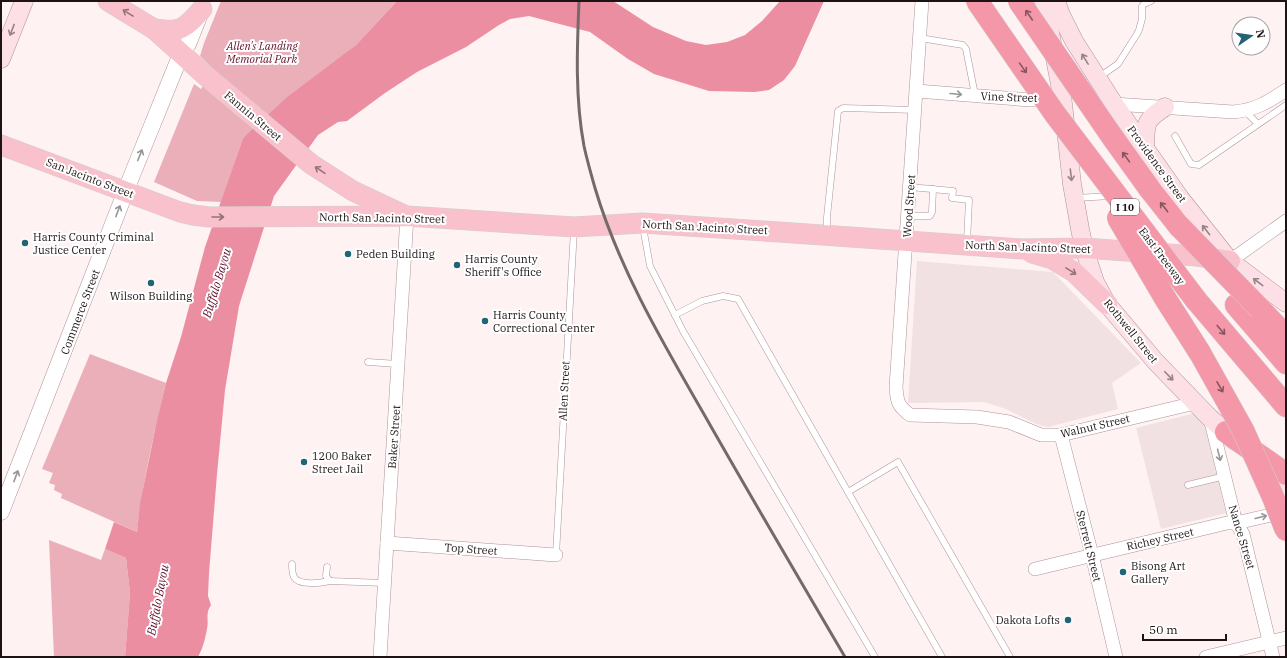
<svg xmlns="http://www.w3.org/2000/svg" width="1287" height="658" font-family="'IBM Plex Serif',serif">
<style>
.built{fill:#f1e1e3}
.green{fill:#eaafb9}
.water{fill:#ec8ea1}
.lines{fill:none;stroke-linecap:round;stroke-linejoin:round}
.service-casing{stroke:#ae9397;stroke-width:7}
.minor-casing{stroke:#ae9397;stroke-width:14}
.tertiary-casing{stroke:#ae9397;stroke-width:17}
.secondary-casing{stroke:#ae9397;stroke-width:19}
.primary-casing{stroke:#d2d0d0;stroke-width:21}
.motorway-casing{stroke:#d2d0d0;stroke-width:23}
.service{stroke:#fff;stroke-width:6}
.minor{stroke:#fff;stroke-width:13}
.tertiary{stroke:#fff;stroke-width:16}
.secondary{stroke:#fce0e5;stroke-width:18}
.primary{stroke:#f8c1cb;stroke-width:20}
.motorway{stroke:#f497a9;stroke-width:22}
.rail{stroke:#74696b;stroke-width:3}
.motorway-bridge-casing{stroke:#d2d0d0;stroke-width:23;stroke-linecap:butt}
.motorway-bridge{stroke:#f497a9;stroke-width:22}
.oneway{stroke:#957379}
.oneway2{stroke:#88555f}
.oneway3{stroke:#988487}
.oneway4{stroke:#999596}
.poi-dot{fill:#206476;stroke:#fff;stroke-width:1.5}
.labels{text-anchor:middle;stroke-width:4;stroke-linejoin:round;paint-order:stroke}
.shield{fill:#fff;stroke:#615a5b;stroke-width:1}
.shield-label{font-size:10px;font-weight:bold;fill:#1d1315}
.park-label{font-size:11px;font-style:italic;fill:#63102b;stroke:#fff}
.street-label{font-size:11px;fill:#1d1315;stroke:#fff}
.poi-label{font-size:11px;fill:#1d1315;stroke:#fff;text-anchor:start}
.water-label{font-size:12px;font-style:italic;fill:#600d29;stroke:#fff}
</style>
<rect width="100%" height="100%" fill="#fef2f3"/>
<g class="built">
<polygon points="917,261 1053,272 1141,363 1112,383 1118,409 1048,427 1036,424 1006,409 984,402 908,403"/>
<polygon points="1195,413 1205,428 1226,513 1161,529 1136,428"/>
</g>
<g class="green">
<polygon points="221,1 397,1 356,45 243,138 221,202 197,201 154,182 194,84 201,89 213,69 200,56 204,43"/>
<path d="M90,354L166,383C154,432 143,482 137,532L61,498L62,494L54,490L55,485L49,483L53,473L42,469Z"/>
<polygon points="49,540 101,560 105,549 126,558 130,593 125,657 54,657"/>
</g>
<path class="water" d="M397,1H613L653,27L686,41L706,45L727,42L745,35L762,21L780,1H824L795,66L784,80L769,90L755,92L709,91L654,74L628,59L590,32L529,16L510,19L499,25L466,47L417,72L385,93L347,121L338,122L318,135L274,196L239,306L225,390L217,474L209,573L208,596L211,605C205,613 209,620 207,629C205,639 203,648 198,657H125L130,593L126,558L105,549L114,522L137,532L140,504L157,420L166,383L181,337L205,247L243,138L286,98L356,45Z"/>
<g class="lines">
<defs>
<g id="service">
<polyline points="920,38 963,45 966,49 975,95"/>
<polyline points="1099,77 1118,64 1137,34 1139,30 1142,19 1142,6 1144,4 1151,1"/>
<polyline points="1245,111 1258,124"/>
<polyline points="1175,136 1191,164 1199,165 1286,105"/>
<polyline points="910,187 953,191 952,198 969,200 967,242"/>
<polyline points="1076,198 1111,196"/>
<polyline points="908,216 930,216 932,212 933,189"/>
<polyline points="643,227 650,266 683,331 875,657"/>
<polyline points="827,232 827,217 838,111 843,108 916,110"/>
<polyline points="675,315 702,301 723,296 738,299 848,492 898,462 1010,657"/>
<polyline points="368,362 398,364"/>
<polyline points="1188,485 1225,476"/>
<polyline points="848,492 942,657"/>
<polyline points="556,555 574,229"/>
<path d="M292,564C292,568 292,573 294,577C299,586 321,583 330,581L385,583"/>
<polyline points="327,567 326,576 330,581"/>
</g>
<g id="minor">
<path d="M922,1L896,387C897,402 898,406 910,415L977,417L1009,422L1041,435H1061L1195,403"/>
<polyline points="917,91 1030,100 1049,97"/>
<path d="M1114,104L1233,112C1256,110 1268,102 1286,90"/>
<polyline points="1230,261 1286,221"/>
<polyline points="1210,418 1236,523 1243,534 1273,657"/>
<polyline points="1061,435 1092,555 1116,657"/>
<polyline points="387,543 556,555"/>
<polyline points="1035,569 1227,523 1236,523 1284,512"/>
<polyline points="380,657 407,216"/>
<polyline points="1206,657 1286,638"/>
</g>
<polyline id="tertiary" points="1,512 132,175 181,54 188,44 200,14"/>
<g id="secondary">
<polyline points="1044,1 1062,95 1072,184 1080,229 1084,248 1095,282 1107,304 1155,361 1210,418 1226,432 1235,441"/>
<polyline points="1056,1 1061,15 1074,41 1114,104 1180,198 1230,261 1286,303"/>
<polyline points="1,59 24,1"/>
<path d="M1145,147C1146,123 1144,121 1165,107"/>
<polyline points="1267,476 1286,496"/>
</g>
<g id="primary">
<polyline points="108,1 154,29 206,76 311,164 353,191 402,214"/>
<path d="M154,29C180,33 185,29 202,9"/>
<polyline points="1,145 180,212 193,215 209,217 407,216 574,227 642,223 779,232 1023,249 1084,248 1197,256 1230,261"/>
<polyline points="1032,253 1052,259 1074,272 1107,304"/>
</g>
<g id="motorway">
<polyline points="1149,188 1179,226"/>
<polyline points="1165,298 1200,353"/>
<polyline points="1196,300 1286,406"/>
<polyline points="1236,305 1286,363"/>
<polyline points="1260,309 1286,336"/>
<polyline points="1226,432 1286,474"/>
</g>
</defs>
<use href="#service" class="service-casing"/>
<use href="#minor" class="minor-casing"/>
<use href="#tertiary" class="tertiary-casing"/>
<use href="#secondary" class="secondary-casing"/>
<use href="#primary" class="primary-casing"/>
<use href="#motorway" class="motorway-casing"/>
<use href="#service" class="service"/>
<use href="#minor" class="minor"/>
<use href="#tertiary" class="tertiary"/>
<use href="#secondary" class="secondary"/>
<use href="#primary" class="primary"/>
<use href="#motorway" class="motorway"/>
<path class="rail" d="M579,1C577,49 575,98 584,146C587,160 591,174 595,188C619,269 663,343 705,416C751,497 798,577 845,657"/>
<defs>
<g id="motorway-bridge">
<polyline points="977,1 1055,114 1196,300"/>
<polyline points="1019,1 1113,138 1149,188"/>
<polyline points="1118,218 1165,298"/>
<polyline points="1179,226 1260,309"/>
<polyline points="1200,353 1243,430 1273,497 1286,530"/>
</g>
</defs>
<use href="#motorway-bridge" class="motorway-bridge-casing"/>
<use href="#motorway-bridge" class="motorway-bridge"/>
</g>
<defs><path id="oneway-shaft" d="M-6 0H5M1.5-3L5.5 0L1.5 3" fill="none" stroke-width="1.6" stroke-linecap="round" stroke-linejoin="round"/></defs>
<g class="oneway">
<use href="#oneway-shaft" transform="translate(128 13) rotate(-148)"/>
<use href="#oneway-shaft" transform="translate(320 170) rotate(-146)"/>
<use href="#oneway-shaft" transform="translate(218 217)"/>
<use href="#oneway-shaft" transform="translate(1071 271) rotate(32)"/>
</g>
<g class="oneway2">
<use href="#oneway-shaft" transform="translate(1029 15) rotate(-124)"/>
<use href="#oneway-shaft" transform="translate(1023 68) rotate(55)"/>
<use href="#oneway-shaft" transform="translate(1126 157) rotate(-126)"/>
<use href="#oneway-shaft" transform="translate(1164 207) rotate(-128)"/>
<use href="#oneway-shaft" transform="translate(1221 330) rotate(50)"/>
<use href="#oneway-shaft" transform="translate(1220 387) rotate(60)"/>
</g>
<g class="oneway3">
<use href="#oneway-shaft" transform="translate(12 30) rotate(111)"/>
<use href="#oneway-shaft" transform="translate(1085 59) rotate(-122)"/>
<use href="#oneway-shaft" transform="translate(1071 175) rotate(83)"/>
<use href="#oneway-shaft" transform="translate(1206 230) rotate(-128)"/>
<use href="#oneway-shaft" transform="translate(1258 282) rotate(-143)"/>
<use href="#oneway-shaft" transform="translate(1169 376) rotate(46)"/>
</g>
<g class="oneway4">
<use href="#oneway-shaft" transform="translate(956 94) rotate(5)"/>
<use href="#oneway-shaft" transform="translate(140 155) rotate(-68)"/>
<use href="#oneway-shaft" transform="translate(118 211) rotate(-69)"/>
<use href="#oneway-shaft" transform="translate(1219 455) rotate(76)"/>
<use href="#oneway-shaft" transform="translate(16 476) rotate(-69)"/>
<use href="#oneway-shaft" transform="translate(1261 517) rotate(-14)"/>
</g>
<g class="poi-dot">
<circle cx="25" cy="243" r="4"/>
<circle cx="348" cy="254" r="4"/>
<circle cx="457" cy="265" r="4"/>
<circle cx="151" cy="283" r="4"/>
<circle cx="485" cy="321" r="4"/>
<circle cx="304" cy="462" r="4"/>
<circle cx="1123" cy="572" r="4"/>
<circle cx="1068" cy="620" r="4"/>
</g>
<g class="labels">
<rect class="shield" x="1111" y="199" width="28" height="16" rx="3"/>
<g class="shield-label">
<text x="1125" y="211">I 10</text>
</g>
<g class="park-label">
<text x="262" y="50">Allen's Landing<tspan x="262" dy="13">Memorial Park</tspan></text>
</g>
<g class="street-label">
<text transform="translate(1009 97) rotate(2)" y="4">Vine Street</text>
<text transform="translate(253 116) rotate(40)" y="4">Fannin Street</text>
<text transform="translate(1157 164) rotate(54)" y="4">Providence Street</text>
<text transform="translate(90 178) rotate(21)" y="4">San Jacinto Street</text>
<text transform="translate(909 206) rotate(-86)" y="4">Wood Street</text>
<text transform="translate(382 218) rotate(1)" y="4">North San Jacinto Street</text>
<text transform="translate(705 227) rotate(3)" y="4">North San Jacinto Street</text>
<text transform="translate(1028 247) rotate(2)" y="4">North San Jacinto Street</text>
<text transform="translate(1162 256) rotate(53)" y="4">East Freeway</text>
<text transform="translate(80 312) rotate(-69)" y="4">Commerce Street</text>
<text transform="translate(1131 331) rotate(51)" y="4">Rothwell Street</text>
<text transform="translate(564 391) rotate(-87)" y="4">Allen Street</text>
<text transform="translate(1095 426) rotate(-13)" y="4">Walnut Street</text>
<text transform="translate(394 437) rotate(-86)" y="4">Baker Street</text>
<text transform="translate(1242 537) rotate(73)" y="4">Nance Street</text>
<text transform="translate(1160 539) rotate(-13)" y="4">Richey Street</text>
<text transform="translate(1089 546) rotate(76)" y="4">Sterrett Street</text>
<text transform="translate(471 549) rotate(4)" y="4">Top Street</text>
</g>
<g class="poi-label">
<text x="33" y="241">Harris County Criminal<tspan x="33" dy="13">Justice Center</tspan></text>
<text x="356" y="258">Peden Building</text>
<text x="465" y="263">Harris County<tspan x="465" dy="13">Sheriff's Office</tspan></text>
<text x="151" y="300" text-anchor="middle">Wilson Building</text>
<text x="493" y="319">Harris County<tspan x="493" dy="13">Correctional Center</tspan></text>
<text x="312" y="460">1200 Baker<tspan x="312" dy="13">Street Jail</tspan></text>
<text x="1131" y="570">Bisong Art<tspan x="1131" dy="13">Gallery</tspan></text>
<text x="1060" y="624" text-anchor="end">Dakota Lofts</text>
</g>
<g class="water-label">
<text transform="translate(217 283) rotate(-73)" y="4">Buffalo Bayou</text>
<text transform="translate(158 600) rotate(-79)" y="4">Buffalo Bayou</text>
</g>
</g>
<rect width="1287" height="658" fill="none" stroke="#1d1315" stroke-width="4"/>
<g transform="translate(1251 36) rotate(77)"><circle r="19" fill="#ffffff" stroke="#a5a1a1"/>
<path d="M0-3L7 15L0 10L-7 15Z" fill="#206476"/>
<text y="-6" font-size="11" font-weight="bold" text-anchor="middle" fill="#1d1315">N</text>
</g>
<path d="M1143 634v6h83v-6" fill="none" stroke="#1d1315" stroke-width="2"/>
<text x="1149" y="634" font-size="12" fill="#1d1315" stroke="#ffffff" stroke-width="3" paint-order="stroke">50 m</text>
</svg>
